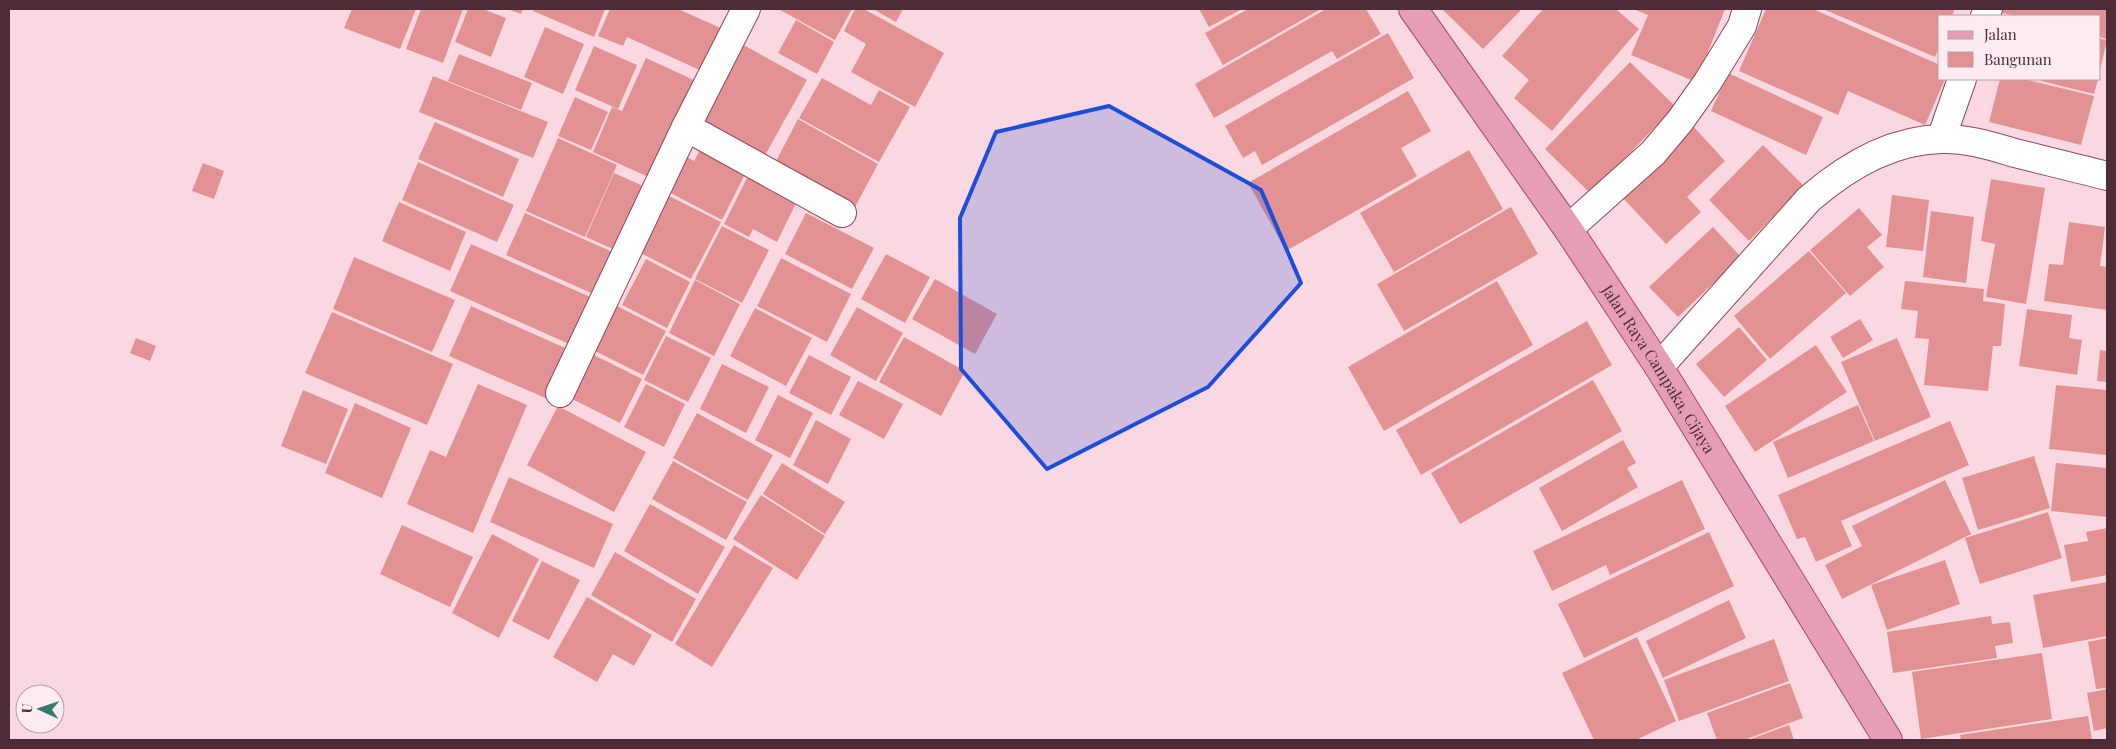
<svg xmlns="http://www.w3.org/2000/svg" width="2116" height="749" font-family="'Playfair Display',serif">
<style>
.building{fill:#e39293}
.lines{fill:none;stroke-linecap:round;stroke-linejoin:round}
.street-casing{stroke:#8e4861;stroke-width:30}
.primary-casing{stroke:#a44b6c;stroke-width:30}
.street{stroke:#fff;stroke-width:28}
.primary{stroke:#e59db8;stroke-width:28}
.marked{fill:#1d4ed8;fill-opacity:0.2;stroke:#1d4ed8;stroke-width:4;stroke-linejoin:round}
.labels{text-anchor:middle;stroke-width:4;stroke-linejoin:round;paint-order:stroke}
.street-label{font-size:16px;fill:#4c2d37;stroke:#fcebef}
</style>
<rect width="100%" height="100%" fill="#fad8e2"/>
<g class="building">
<polygon points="352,9 416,9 400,49 344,28"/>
<polygon points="421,9 463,9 443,63 406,49"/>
<polygon points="468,9 483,9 506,18 491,57 455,42"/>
<polygon points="507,9 523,9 521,14"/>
<polygon points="534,9 605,9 594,37 533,11"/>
<polygon points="610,9 678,9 723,29 704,72 627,37 623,46 598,36"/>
<polygon points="778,9 852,9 835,40"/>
<polygon points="855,9 864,9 944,53 915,107 851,72 866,44 844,31"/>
<polygon points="873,9 903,9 896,22"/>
<polygon points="1199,9 1242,9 1209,27"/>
<polygon points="1248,9 1321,9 1223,65 1205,33"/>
<polygon points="1326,9 1366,9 1381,34 1337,59 1332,51 1214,118 1195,84"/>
<polygon points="1442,9 1522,9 1483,49"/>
<polygon points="1543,9 1616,9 1639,29 1552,131 1514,98 1529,80 1502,56"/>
<polygon points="1633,9 1725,9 1696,82 1631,55 1648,15"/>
<polygon points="1766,9 1813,9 1940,65 1940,79 1945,79 1925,125 1848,91 1838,115 1739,71"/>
<polygon points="1823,9 1955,9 1952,16 1940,16 1940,45 1935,57"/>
<polygon points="1999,9 2107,9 2107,33 2106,39 2100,37 2100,16 2016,16 1999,12"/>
<polygon points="796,20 834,42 817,74 778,53"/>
<polygon points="545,27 584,44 563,94 524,77"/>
<polygon points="1388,33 1414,78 1262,165 1255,151 1243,158 1225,126"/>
<polygon points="2100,39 2107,40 2100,70"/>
<polygon points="740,43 807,80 763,159 697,123"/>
<polygon points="594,46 637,65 618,109 575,90"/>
<polygon points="459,54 532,83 521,110 448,81"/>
<polygon points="646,58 696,81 653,179 593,152 612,107 622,111"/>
<polygon points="1630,62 1675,106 1591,194 1545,149"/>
<polygon points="1728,73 1823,117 1806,155 1711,111"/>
<polygon points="433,76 548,122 533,158 419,112"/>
<polygon points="822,78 871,105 879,90 910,107 879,162 799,118"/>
<polygon points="2000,79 2024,79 2094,96 2081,145 1989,122"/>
<polygon points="2042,79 2098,79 2094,94 2041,81"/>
<polygon points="1408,91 1431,131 1401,148 1417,176 1286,251 1248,183"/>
<polygon points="575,97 608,112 591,150 558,136"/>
<polygon points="798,119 878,164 855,207 775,163"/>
<polygon points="435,122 519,159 503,197 418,159"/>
<polygon points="1693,126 1725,161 1687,197 1701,212 1666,244 1620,195"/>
<polygon points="558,138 617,165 585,237 526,211"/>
<polygon points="1763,145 1804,186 1749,241 1709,200"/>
<polygon points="701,148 746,172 722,220 665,190 682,154 694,161"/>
<polygon points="1469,150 1503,209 1394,272 1360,213"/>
<polygon points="418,162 514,205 497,242 402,200"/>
<polygon points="203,163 224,171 214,199 192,191"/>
<polygon points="750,172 799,197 777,242 753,229 749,237 724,224"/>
<polygon points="614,173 650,189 622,253 586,237"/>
<polygon points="1991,179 2045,188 2026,304 1986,297 1995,244 1981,241"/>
<polygon points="1892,195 1929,200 1923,251 1886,247"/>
<polygon points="669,196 721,222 691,279 639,252"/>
<polygon points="399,202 466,232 450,271 382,241"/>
<polygon points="1511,207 1538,254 1404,331 1377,284"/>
<polygon points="1859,208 1882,235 1867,247 1884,267 1850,296 1810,250"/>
<polygon points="1931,211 1974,217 1966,283 1923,277"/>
<polygon points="525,213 617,254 598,296 506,255"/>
<polygon points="806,213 874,248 852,289 785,254"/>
<polygon points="2069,222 2105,227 2100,266 2107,267 2107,310 2044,301 2049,264 2063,265"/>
<polygon points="722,226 769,250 742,303 695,279"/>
<polygon points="1713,227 1741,257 1678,317 1649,287"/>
<polygon points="471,244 597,300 576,347 450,291"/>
<polygon points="1809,251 1846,293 1770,359 1734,316"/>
<polygon points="886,254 930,277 905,323 861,299"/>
<polygon points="354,257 455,300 432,352 333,309"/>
<polygon points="781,258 851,294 827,342 757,306"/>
<polygon points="646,259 690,282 667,328 622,305"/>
<polygon points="935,279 997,314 975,354 912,319"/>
<polygon points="695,280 740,304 714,356 669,333"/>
<polygon points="1497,281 1533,345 1384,431 1348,367"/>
<polygon points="1905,281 1984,289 1983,301 2005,304 2001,346 1993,346 1988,391 1924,385 1929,339 1915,338 1918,311 1901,309"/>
<polygon points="471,306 574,352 552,401 449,356"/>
<polygon points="617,306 666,331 643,375 595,351"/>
<polygon points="857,307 903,333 876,381 830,355"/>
<polygon points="755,308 812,338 786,386 730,356"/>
<polygon points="2027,309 2072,315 2069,338 2082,340 2077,375 2019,366"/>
<polygon points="332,312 453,364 427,425 305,373"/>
<polygon points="1860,319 1873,340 1843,358 1830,337"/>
<polygon points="1587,321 1612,365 1421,475 1396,430"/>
<polygon points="1739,327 1767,360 1724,397 1696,364"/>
<polygon points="666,336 711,358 688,402 644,380"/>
<polygon points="904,337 965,371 941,416 879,382"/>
<polygon points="136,338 156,346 150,361 130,353"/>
<polygon points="1897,338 1931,417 1875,441 1841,362"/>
<polygon points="1816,345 1847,392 1755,452 1725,406"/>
<polygon points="2100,350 2107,351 2107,382 2097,381"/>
<polygon points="590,353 642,379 620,423 568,397"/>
<polygon points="809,355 851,377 831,415 789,393"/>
<polygon points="722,364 769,387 746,433 700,409"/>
<polygon points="1593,380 1622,431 1460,524 1431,473"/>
<polygon points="858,381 903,404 884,439 839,415"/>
<polygon points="478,384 527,405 473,533 407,504 430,450 446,457"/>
<polygon points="646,384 685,404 664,447 624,427"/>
<polygon points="2056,385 2107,390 2107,455 2049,449"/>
<polygon points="303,390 348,409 326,464 281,446"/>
<polygon points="778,395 813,413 790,458 755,440"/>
<polygon points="355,403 411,428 382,498 325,473"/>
<polygon points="1858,405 1874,441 1788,478 1773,442"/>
<polygon points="558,406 646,452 614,512 527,465"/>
<polygon points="697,413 773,455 748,500 673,458"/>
<polygon points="816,420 851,439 828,484 793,465"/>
<polygon points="1950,421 1969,465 1841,521 1852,546 1816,562 1805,537 1797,539 1778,495"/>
<polygon points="1623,440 1636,463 1627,468 1638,487 1562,531 1539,488"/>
<polygon points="2034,456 2050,508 1978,530 1962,478"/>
<polygon points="673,461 747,502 726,540 652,499"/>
<polygon points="782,463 845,502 825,534 763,494"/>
<polygon points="2056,463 2107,468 2107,517 2051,511"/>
<polygon points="509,477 613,524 594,568 490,522"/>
<polygon points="1682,480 1705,529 1610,575 1606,565 1552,591 1533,551"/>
<polygon points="1945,480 1971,534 1842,599 1825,565 1862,546 1852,526"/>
<polygon points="761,495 825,536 797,580 733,539"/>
<polygon points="650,504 725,547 698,594 624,551"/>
<polygon points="2048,512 2062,558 1980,584 1965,538"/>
<polygon points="402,525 473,557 450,607 380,574"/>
<polygon points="2107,528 2107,575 2071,582 2064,545 2088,541 2086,532"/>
<polygon points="1709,532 1734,586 1584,658 1558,604"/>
<polygon points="492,534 539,559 499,638 452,613"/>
<polygon points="734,545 773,568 712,667 675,644"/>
<polygon points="615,552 696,599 672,642 591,595"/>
<polygon points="1945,560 1960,604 1887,630 1871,585"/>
<polygon points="542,561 580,580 549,640 512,621"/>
<polygon points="2107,582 2107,636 2043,648 2033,595"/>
<polygon points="587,597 652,635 634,666 613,654 597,682 553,657"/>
<polygon points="1729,600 1746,638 1663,678 1646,641"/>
<polygon points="1991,616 1992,624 2010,622 2013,643 1995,646 1997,658 1893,673 1887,632"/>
<polygon points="1637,637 1676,721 1636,740 1594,740 1562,673"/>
<polygon points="2107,638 2107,688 2096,689 2088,642"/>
<polygon points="1774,639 1789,681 1679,721 1664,680"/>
<polygon points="2042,653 2052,719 1921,739 1912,672"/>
<polygon points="1790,683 1803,718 1744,740 1717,740 1707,713"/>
<polygon points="2107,689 2107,728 2094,731 2087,693"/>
<polygon points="2088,716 2092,740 1961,740 1960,735"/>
<polygon points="1789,725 1794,740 1748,740"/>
</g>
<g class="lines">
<defs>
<g id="street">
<polyline points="1985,16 1988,9"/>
<polyline points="686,127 842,213"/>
<polyline points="1941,139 1962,79"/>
<polyline points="1568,229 1653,153 1680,121 1707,83 1742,26 1747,9"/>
<path d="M1659,367L1809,199C1846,167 1890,140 1941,139C1966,138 1991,146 2015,153C2046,161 2077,168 2107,176"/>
<polyline points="560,393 686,127 746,9"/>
</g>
<g id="primary">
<path id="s1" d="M1413,9L1568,229L1659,367L1888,740"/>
</g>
</defs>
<use href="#street" class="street-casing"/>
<use href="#primary" class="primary-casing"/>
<use href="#street" class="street"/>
<use href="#primary" class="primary"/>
</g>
<path class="marked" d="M1109,106L1261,190L1301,283L1208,387L1047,469L961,369L960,218L996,132Z"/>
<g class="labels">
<g class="street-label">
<text dy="6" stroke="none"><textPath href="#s1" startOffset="436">Jalan Raya Campaka, Cijaya</textPath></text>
</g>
</g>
<rect width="2116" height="749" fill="none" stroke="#4c2d37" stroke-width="20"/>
<rect x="1938" y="15" width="162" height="65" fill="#fcebef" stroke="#b69fa5"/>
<rect x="1948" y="31" width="25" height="8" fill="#e59db8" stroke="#b69fa5"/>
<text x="1984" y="40" font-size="15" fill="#4c2d37">Jalan</text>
<rect x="1948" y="52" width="25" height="15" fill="#e39293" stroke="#b69fa5"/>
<text x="1984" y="65" font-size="15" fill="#4c2d37">Bangunan</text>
<g transform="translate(40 709) rotate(273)"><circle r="24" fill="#fcebef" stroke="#b69fa5"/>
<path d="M0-4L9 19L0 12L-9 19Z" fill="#377b6e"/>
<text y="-8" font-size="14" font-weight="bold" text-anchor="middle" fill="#4c2d37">U</text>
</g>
</svg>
